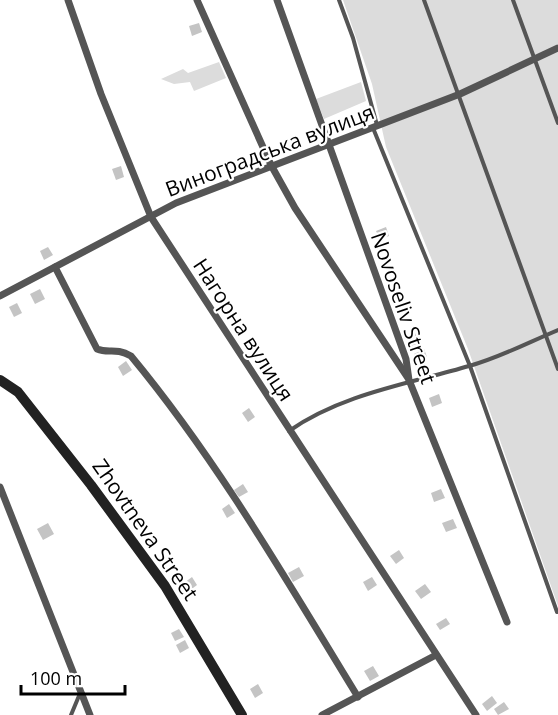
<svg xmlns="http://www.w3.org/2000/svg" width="558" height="715" font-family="'Open Sans',sans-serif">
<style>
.green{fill:#dcdcdc}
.building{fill:#c4c4c4}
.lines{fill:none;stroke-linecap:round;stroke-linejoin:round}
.service{stroke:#555;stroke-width:4}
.minor{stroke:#555;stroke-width:7}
.secondary{stroke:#222;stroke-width:10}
.labels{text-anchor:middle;stroke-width:4.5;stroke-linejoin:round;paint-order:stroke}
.street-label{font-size:21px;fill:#000;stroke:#fff}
</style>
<rect width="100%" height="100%" fill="#fff"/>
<g class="green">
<polygon points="343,0 558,0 558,606 468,349 386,147 372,84"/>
<polygon points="219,62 226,78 194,91 190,82 174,84 161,79 183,69 188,73"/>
<polygon points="361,82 366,101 324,119 316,99"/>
</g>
<g class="building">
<polygon points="199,23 202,32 192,36 189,26"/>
<polygon points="121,166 124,177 116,180 112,169"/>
<polygon points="386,227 389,236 380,239 376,231"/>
<polygon points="48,247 53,255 44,260 40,251"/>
<polygon points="40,289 45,299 35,304 30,294"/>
<polygon points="17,303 22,313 14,317 9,307"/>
<polygon points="415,333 419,343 411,346 407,336"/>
<polygon points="424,349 427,357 418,362 414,354"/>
<polygon points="126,361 132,370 123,376 118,367"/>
<polygon points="439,394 442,403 432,407 429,398"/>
<polygon points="249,408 255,417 248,422 242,413"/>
<polygon points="243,484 248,492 239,497 234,490"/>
<polygon points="441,489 445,498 434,502 431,493"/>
<polygon points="229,504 235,513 227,518 222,509"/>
<polygon points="453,519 457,528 446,532 442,523"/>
<polygon points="48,523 54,534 43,540 37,529"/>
<polygon points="399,550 404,558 396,564 390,556"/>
<polygon points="299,567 304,576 293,582 288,573"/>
<polygon points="192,577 197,585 189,591 184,583"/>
<polygon points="372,577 377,585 368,591 363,582"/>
<polygon points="425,584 431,592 421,599 415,591"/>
<polygon points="446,618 450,624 440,630 436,624"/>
<polygon points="179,629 184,637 175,641 171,633"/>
<polygon points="185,640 189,648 180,653 176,645"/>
<polygon points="373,666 379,676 370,681 364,671"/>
<polygon points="258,684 263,693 255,698 250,689"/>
<polygon points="492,696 497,703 487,711 482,704"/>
<polygon points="504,702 509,709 498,715 494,709"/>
</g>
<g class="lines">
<g class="service">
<polyline points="339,0 353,38 377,125"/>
<polyline points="424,0 558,369"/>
<polyline points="513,0 558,123"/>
<polyline points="373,128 470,366 557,612"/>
<path d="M289,431C342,394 408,384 469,366C499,358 529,342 558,330"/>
<polyline points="71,715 81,691"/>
</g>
<g class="minor">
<polyline points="68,0 101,94 151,217 476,715"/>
<polyline points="197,0 271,165 295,208 408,378"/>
<polyline points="277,0 406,359 409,380 507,622"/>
<path d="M55,267L97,349C109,354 115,347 131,356C218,461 287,581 358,697"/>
<polyline points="0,296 176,203 460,94 558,48"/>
<polyline points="0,487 90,715"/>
<polyline points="322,715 436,655"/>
</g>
<polyline class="secondary" points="0,380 18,392 91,485 165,586 242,715"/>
</g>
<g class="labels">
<g class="street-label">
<text transform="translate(270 151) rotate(-21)" y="7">Виноградська вулиця</text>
<text transform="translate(403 308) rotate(71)" y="7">Novoseliv Street</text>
<text transform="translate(243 330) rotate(57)" y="7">Нагорна вулиця</text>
<text transform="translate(145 530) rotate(55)" y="7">Zhovtneva Street</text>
</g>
</g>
<path d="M21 685v9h104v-9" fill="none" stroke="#000000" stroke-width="3"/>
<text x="30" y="685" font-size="18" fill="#000000" stroke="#ffffff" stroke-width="4.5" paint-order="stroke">100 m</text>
</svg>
